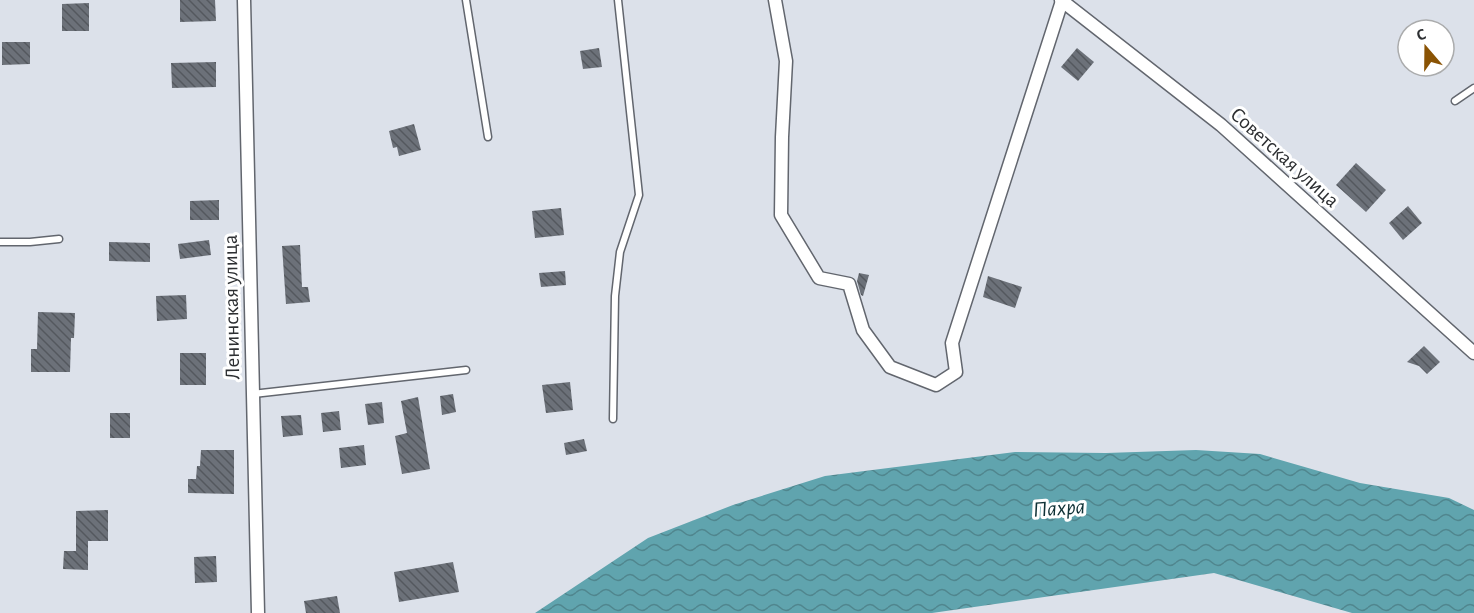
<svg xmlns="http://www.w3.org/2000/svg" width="1474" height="613" font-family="'Alegreya Sans',sans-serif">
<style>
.water{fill:url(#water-waves)}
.building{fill:url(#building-back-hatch)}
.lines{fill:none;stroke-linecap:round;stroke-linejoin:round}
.lane-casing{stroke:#62666e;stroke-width:9}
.street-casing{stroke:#62666e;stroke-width:15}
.lane{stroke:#fff;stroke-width:6}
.street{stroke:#fff;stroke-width:12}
.labels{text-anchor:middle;stroke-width:6;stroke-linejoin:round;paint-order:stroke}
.street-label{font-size:21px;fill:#2d2f32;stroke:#fff}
.water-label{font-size:22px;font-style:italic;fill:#0f3136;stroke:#fff}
</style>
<defs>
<pattern id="water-waves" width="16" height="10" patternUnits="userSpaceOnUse" patternTransform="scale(1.5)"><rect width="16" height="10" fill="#60a4ae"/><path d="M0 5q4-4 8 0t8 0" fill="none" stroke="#50868e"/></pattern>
<pattern id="building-back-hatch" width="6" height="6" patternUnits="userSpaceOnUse" patternTransform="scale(1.5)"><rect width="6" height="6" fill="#6c7179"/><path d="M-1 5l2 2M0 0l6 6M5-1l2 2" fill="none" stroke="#54585e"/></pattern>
</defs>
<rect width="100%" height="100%" fill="#dce1ea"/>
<polygon class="water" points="1196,450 1260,454 1360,483 1449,498 1474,510 1474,613 1352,613 1214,573 932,613 535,613 648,538 733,505 825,476 1015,452 1106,453"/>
<g class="building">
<polygon points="180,0 215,0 216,21 180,22"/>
<polygon points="89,3 89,31 62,31 62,4"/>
<polygon points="2,42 30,42 30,64 2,65"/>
<polygon points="599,48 602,67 583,69 580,51"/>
<polygon points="1077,48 1094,62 1078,81 1061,67"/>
<polygon points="216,62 216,87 172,88 171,63"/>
<polygon points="414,124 421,150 399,156 397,147 393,148 389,131"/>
<polygon points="1356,163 1386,190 1366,212 1336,185"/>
<polygon points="219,200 219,220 190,220 190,201"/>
<polygon points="1408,206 1422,223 1403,240 1389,223"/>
<polygon points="561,208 564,235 535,238 532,211"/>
<polygon points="209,240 211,255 180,259 178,244"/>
<polygon points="109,242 150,243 150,262 109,261"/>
<polygon points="300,245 302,287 308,287 310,302 286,304 282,246"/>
<polygon points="565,271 566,285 541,287 539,273"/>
<polygon points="859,273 869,275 863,296 861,295 857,281"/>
<polygon points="988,276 1022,287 1015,308 983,297"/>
<polygon points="186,295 187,319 157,321 156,296"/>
<polygon points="38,312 75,313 74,338 71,338 70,372 31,372 31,349 37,349"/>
<polygon points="1424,346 1440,362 1427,374 1419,366 1407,362"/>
<rect x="180" y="353" width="26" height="32"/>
<polygon points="570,382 573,410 546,413 542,385"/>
<polygon points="453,394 456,412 442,415 440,396"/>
<polygon points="418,397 430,469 402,474 395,436 407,433 401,401"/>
<polygon points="382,402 384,423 368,425 365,404"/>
<polygon points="339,411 341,430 323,432 321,413"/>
<rect x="110" y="413" width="20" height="25"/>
<polygon points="301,415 303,435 283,437 281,416"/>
<polygon points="584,439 587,451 566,455 564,443"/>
<polygon points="364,445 366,465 341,468 339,448"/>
<polygon points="201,450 234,450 234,494 188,493 188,479 196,479 197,466 200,466"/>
<polygon points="108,510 108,541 88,541 88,570 63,569 64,551 76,551 76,511"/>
<polygon points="216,556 217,582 195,583 194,557"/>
<polygon points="453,562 459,592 399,602 394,572"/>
<polygon points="337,596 340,613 306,613 304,601"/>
</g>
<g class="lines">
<defs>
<g id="lane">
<polyline points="466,0 488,137"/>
<polyline points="1455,101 1474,88"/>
<polyline points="0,242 30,242 59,239"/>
<polyline points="253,394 466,370"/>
<polyline points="613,419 615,296 620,252 639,195 618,0"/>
</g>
<g id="street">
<polyline points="244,0 258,613"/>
<polyline points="775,0 786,61 782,137 781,215 819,278 849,284 863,330 890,367 936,385 956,372 952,343 1062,1"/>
<polyline points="1061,0 1221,125 1474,353"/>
</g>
</defs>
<use href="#lane" class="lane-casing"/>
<use href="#street" class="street-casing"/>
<use href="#lane" class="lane"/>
<use href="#street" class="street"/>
</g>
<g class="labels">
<g class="street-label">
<text transform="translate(1285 157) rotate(42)" y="7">Советская улица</text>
<text transform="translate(231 307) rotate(-91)" y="7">Ленинская улица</text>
</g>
<g class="water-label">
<text transform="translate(1059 507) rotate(-4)" y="8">Пахра</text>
</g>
</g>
<g transform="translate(1426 48) rotate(340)"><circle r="28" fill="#ffffff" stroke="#abacad" stroke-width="1.5"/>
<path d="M0-4.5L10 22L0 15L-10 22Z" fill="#8a5304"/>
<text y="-9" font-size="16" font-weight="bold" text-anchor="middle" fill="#2d2f32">С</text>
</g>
</svg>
